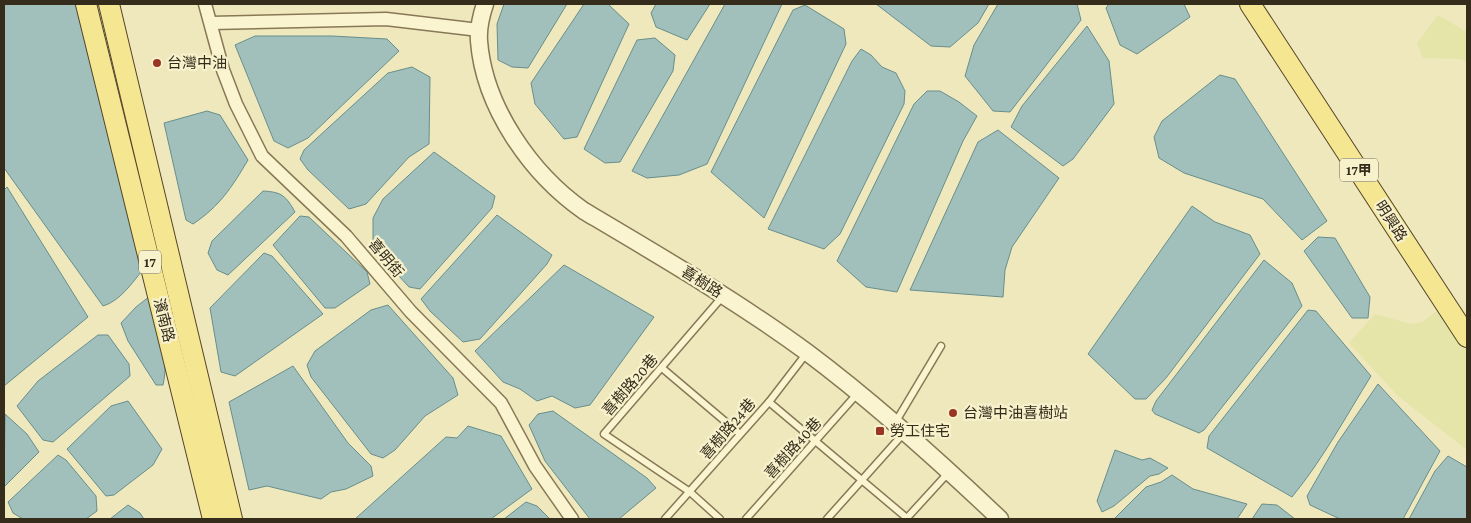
<svg xmlns="http://www.w3.org/2000/svg" width="1471" height="523" font-family="'Crimson Pro','Noto Sans TC',serif">
<style>
.farmland{fill:#e5e5aa}
.water{fill:#a1c0bc;stroke:#688e8b}
.lines{fill:none;stroke-linecap:round;stroke-linejoin:round}
.service-casing{stroke:#887855;stroke-width:9}
.minor-casing{stroke:#887855;stroke-width:15}
.tertiary-casing{stroke:#887855;stroke-width:19}
.primary-casing{stroke:#55452a;stroke-width:22}
.service{stroke:#faf4d0;stroke-width:6}
.minor{stroke:#faf4d0;stroke-width:12}
.tertiary{stroke:#faf4d0;stroke-width:16}
.primary{stroke:#f5e691;stroke-width:20}
.poi-dot{fill:#993523;stroke:#f7f1cc;stroke-width:2}
.labels{text-anchor:middle;stroke-width:4.5;stroke-linejoin:round;paint-order:stroke}
.shield{fill:#f7f1cc;stroke:#706750;stroke-width:1}
.shield-label{font-size:14px;font-weight:bold;fill:#362c1b}
.poi-label{font-size:15px;fill:#362c1b;stroke:#f7f1cc;text-anchor:start}
.street-label{font-size:15px;fill:#362c1b;stroke:#f7f1cc}
</style>
<rect width="100%" height="100%" fill="#efe8bd"/>
<g class="farmland">
<polygon points="1438,15 1467,32 1467,62 1461,59 1423,58 1417,43"/>
<polygon points="1454,298 1467,314 1467,450 1398,396 1349,343 1375,314 1411,324 1422,322"/>
</g>
<g class="water">
<path d="M4,4H78L142,271C132,283 120,301 103,306L4,168Z"/>
<polygon points="504,4 567,4 528,68 512,67 498,60 497,24"/>
<polygon points="584,4 608,4 629,24 577,137 564,139 535,104 531,83"/>
<polygon points="656,4 710,4 687,40 656,27 651,13"/>
<polygon points="725,4 782,4 707,164 679,175 647,178 632,171"/>
<polygon points="876,4 989,4 978,23 950,47 931,46"/>
<polygon points="998,4 1077,4 1081,20 1010,112 993,111 965,76 974,45"/>
<polygon points="1109,4 1184,4 1190,17 1137,54 1120,45 1106,8"/>
<polygon points="805,5 844,29 846,44 764,218 711,172 793,10"/>
<polygon points="1087,26 1109,61 1114,104 1073,159 1063,166 1011,127 1022,106"/>
<polygon points="255,36 332,36 387,39 399,51 308,138 288,148 274,141 235,45"/>
<polygon points="655,38 675,55 673,71 620,162 605,163 584,149 637,40"/>
<polygon points="861,49 871,55 882,67 896,73 905,91 904,104 840,234 824,249 768,229 852,61"/>
<polygon points="412,67 430,77 429,144 409,157 366,204 349,209 308,170 300,159 304,150 388,73"/>
<polygon points="1220,75 1235,79 1327,221 1302,240 1263,199 1184,173 1159,158 1154,137 1162,121"/>
<polygon points="927,91 940,91 959,102 977,116 963,141 897,292 866,287 837,261 914,104"/>
<path d="M207,111L220,115L248,160C232,187 220,206 193,224L186,220L164,123Z"/>
<polygon points="998,130 1059,178 1012,247 1005,270 1003,297 910,290 978,142"/>
<polygon points="434,152 495,196 492,208 420,289 409,287 373,248 373,218 383,199"/>
<polygon points="7,187 88,317 4,386 4,190"/>
<path d="M263,191C282,192 286,196 295,212L228,275L217,270L208,253L212,241Z"/>
<polygon points="1192,206 1215,222 1250,235 1260,254 1166,378 1146,399 1135,399 1088,354"/>
<polygon points="497,215 552,255 547,264 480,339 463,342 430,311 421,299"/>
<polygon points="300,216 309,217 367,272 370,284 335,308 325,308 273,245"/>
<polygon points="1318,237 1335,238 1370,297 1368,318 1352,318 1304,251"/>
<polygon points="264,253 272,256 323,314 235,376 221,372 210,308"/>
<polygon points="1264,260 1292,283 1302,306 1204,430 1199,433 1155,414 1152,410 1156,401"/>
<polygon points="564,265 654,317 590,405 575,408 552,396 537,401 520,389 503,382 475,351"/>
<path d="M150,296C157,325 170,356 163,385H156L128,341L121,323L136,307Z"/>
<polygon points="388,305 453,378 458,395 425,416 395,450 383,458 371,454 311,377 307,365 315,351 371,310"/>
<path d="M1308,310L1316,311L1371,376C1345,418 1323,459 1292,497L1207,448L1209,436Z"/>
<polygon points="98,335 108,335 129,364 130,376 53,442 43,440 17,406 38,381"/>
<polygon points="293,366 348,443 371,466 373,476 346,489 331,492 321,499 267,486 249,490 229,402"/>
<polygon points="1378,384 1440,451 1403,519 1340,519 1310,505 1307,496 1338,442"/>
<polygon points="128,401 162,449 153,465 114,495 106,496 67,449 111,406"/>
<polygon points="553,411 647,478 656,488 619,519 590,519 545,461 529,425 538,414"/>
<polygon points="5,414 27,434 39,452 4,487"/>
<polygon points="468,426 501,436 532,489 491,519 355,519 446,437 457,438"/>
<polygon points="1115,450 1142,460 1150,458 1168,468 1159,474 1150,476 1114,506 1102,512 1097,501"/>
<polygon points="58,455 66,460 96,496 97,511 86,519 23,519 13,513 8,502"/>
<polygon points="1448,456 1467,467 1467,519 1409,519 1435,471"/>
<polygon points="1172,475 1193,489 1247,504 1237,519 1114,519 1146,487 1161,482"/>
<polygon points="526,502 537,506 550,519 504,519"/>
<polygon points="1262,504 1277,505 1295,519 1252,519"/>
<polygon points="128,505 140,513 144,519 110,519"/>
</g>
<g class="lines">
<defs>
<g id="service">
<polyline points="662,368 740,434"/>
<polyline points="769,402 908,519"/>
<polyline points="895,423 941,346"/>
<polyline points="665,519 769,402 806,354"/>
<polyline points="720,519 690,492 604,434 723,296"/>
<polyline points="746,519 857,394"/>
<polyline points="827,519 904,433"/>
<polyline points="906,519 949,472"/>
</g>
<g id="minor">
<polyline points="205,4 223,70 236,104 262,156 346,236 411,312 501,403 535,466 572,519"/>
<polyline points="211,23 386,19 479,30"/>
</g>
<path id="tertiary" d="M485,4C481,16 478,28 479,41C484,107 531,174 584,211C660,256 737,301 808,353C876,404 939,461 1000,519"/>
<g id="primary">
<polyline points="86,4 213,519"/>
<polyline points="109,4 232,519"/>
<polyline points="1250,4 1467,337"/>
</g>
</defs>
<use href="#service" class="service-casing"/>
<use href="#minor" class="minor-casing"/>
<use href="#tertiary" class="tertiary-casing"/>
<use href="#primary" class="primary-casing"/>
<use href="#service" class="service"/>
<use href="#minor" class="minor"/>
<use href="#tertiary" class="tertiary"/>
<use href="#primary" class="primary"/>
</g>
<g class="poi-dot">
<circle cx="157" cy="63" r="5"/>
<circle cx="953" cy="413" r="5"/>
<rect x="875" y="426" width="10" height="10" rx="2.5"/>
</g>
<g class="labels">
<g class="shield">
<rect x="1340" y="158.5" width="38" height="23" rx="4"/>
<rect x="139" y="250.5" width="22" height="23" rx="4"/>
</g>
<g class="shield-label">
<text x="1359" y="175">17甲</text>
<text x="150" y="267">17</text>
</g>
<g class="poi-label">
<text x="167" y="68">台灣中油</text>
<text x="963" y="418">台灣中油喜樹站</text>
<text x="890" y="436">勞工住宅</text>
</g>
<g class="street-label">
<text transform="translate(1391 221) rotate(57)" y="5">明興路</text>
<text transform="translate(386 258) rotate(50)" y="5">喜明街</text>
<text transform="translate(702 282) rotate(32)" y="5">喜樹路</text>
<text transform="translate(164 320) rotate(76)" y="5">濱南路</text>
<text transform="translate(630 385) rotate(-49)" y="5">喜樹路20巷</text>
<text transform="translate(728 429) rotate(-49)" y="5">喜樹路24巷</text>
<text transform="translate(793 448) rotate(-48)" y="5">喜樹路40巷</text>
</g>
</g>
<rect width="1471" height="523" fill="none" stroke="#362c1b" stroke-width="10"/>
</svg>
